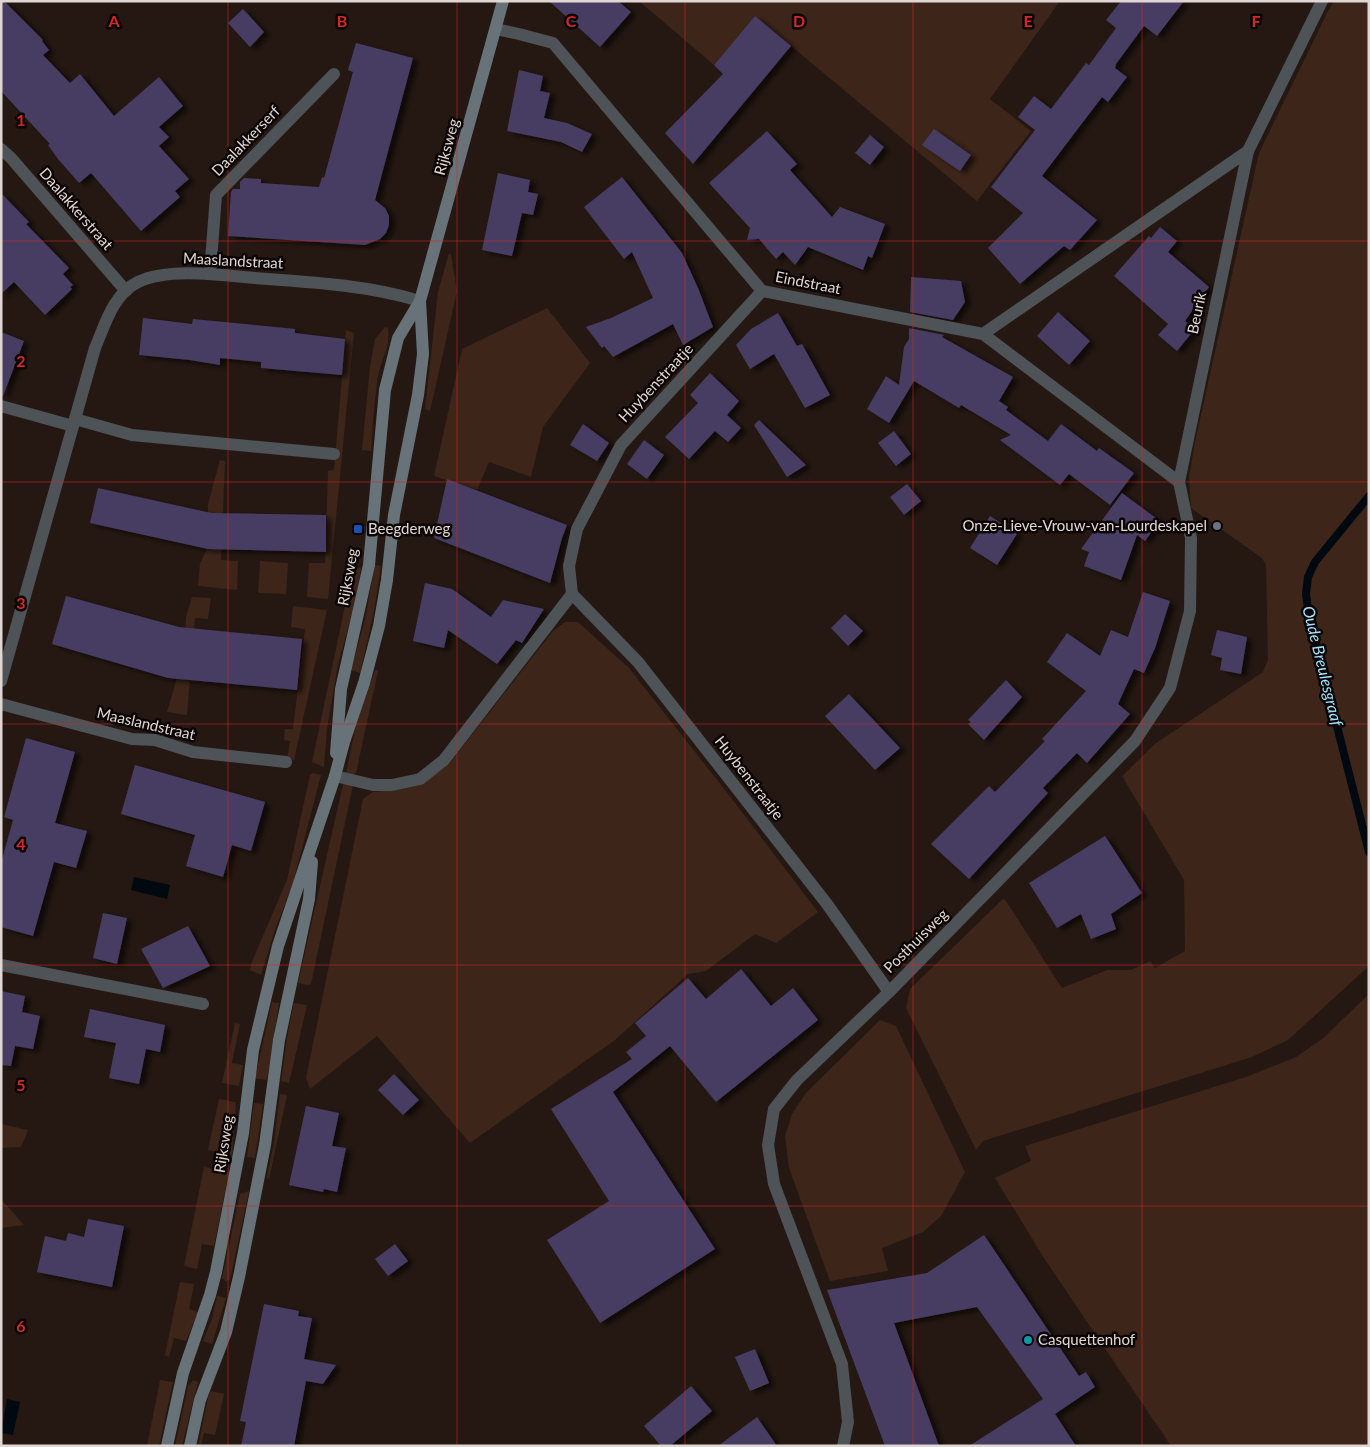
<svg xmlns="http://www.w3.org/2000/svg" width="1370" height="1447" font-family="Lato,sans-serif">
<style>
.green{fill:#3d2519}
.water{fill:#000910}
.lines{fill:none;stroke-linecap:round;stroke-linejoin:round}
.stream{stroke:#000910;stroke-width:8}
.building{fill:#473c64;filter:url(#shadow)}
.lane{stroke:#4d5357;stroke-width:12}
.street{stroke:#4d5357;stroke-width:12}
.secondary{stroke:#687379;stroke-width:12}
.grid{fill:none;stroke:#d62828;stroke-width:1;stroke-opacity:0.55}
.worship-dot{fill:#6b7280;stroke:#0a0504;stroke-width:2}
.transit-dot{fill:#1a4fb4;stroke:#0a0504;stroke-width:2}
.culture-dot{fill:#0f9aa8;stroke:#0a0504;stroke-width:2}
.labels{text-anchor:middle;stroke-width:5;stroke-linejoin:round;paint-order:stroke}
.street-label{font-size:15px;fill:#e0d7d3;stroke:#0a0504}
.poi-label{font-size:15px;fill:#e0d7d3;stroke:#0a0504;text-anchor:start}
.water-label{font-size:16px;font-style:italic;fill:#9fe3ff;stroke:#0a0504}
.grid-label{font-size:16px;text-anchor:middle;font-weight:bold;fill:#d62828;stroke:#0a0504;stroke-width:5;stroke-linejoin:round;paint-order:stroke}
</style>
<defs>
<filter id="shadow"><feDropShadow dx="5.5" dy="3" stdDeviation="2.5" flood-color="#0009"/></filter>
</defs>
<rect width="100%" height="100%" fill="#251812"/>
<g class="green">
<polygon points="639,1 1060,1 990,99 1031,131 977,201 755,16 714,65"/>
<polygon points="1334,1 1369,1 1369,966 1288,1040 1252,1057 983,1141 976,1150 906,1008 910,989 1004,898 1062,988 1107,970 1131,970 1150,961 1155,968 1185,951 1184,880 1122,776 1156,743 1263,672 1268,660 1266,565 1262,558 1191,508 1189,477 1195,442 1259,153 1327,13"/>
<polygon points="449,253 451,255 457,291 430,411 425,409 438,292"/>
<polygon points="547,308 590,363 543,427 531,477 489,462 477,490 434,476 462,349"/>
<path d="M385,327L388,328C391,347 381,359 378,377C374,401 373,426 371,451L362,450L370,367L375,339Z"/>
<polygon points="346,330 354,333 328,599 307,597 309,563 325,563 328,471 334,470"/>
<polygon points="220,460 225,461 221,560 238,561 237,590 198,586 200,563 208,548 208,504"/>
<polygon points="260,561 288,563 286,594 258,593"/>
<polygon points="375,565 381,566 374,611 360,673 351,670 365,620"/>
<polygon points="350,567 361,568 356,600 338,664 327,729 324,767 312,762 345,606"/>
<polygon points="192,597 211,598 208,619 195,618 187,715 167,712 184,653 186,617"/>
<polygon points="293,606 327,610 294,760 287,759 290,741 284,740 285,729 293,729 305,629 291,627"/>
<polygon points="565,622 578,622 629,668 732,799 818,912 776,943 755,934 706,971 688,974 615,1040 470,1143 377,1036 310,1089 306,1078 363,799 373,792 403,789 449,764 553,631"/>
<polygon points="375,670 378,671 356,773 352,775 346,773 356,726"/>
<polygon points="313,773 321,775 293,883 275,930 261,975 250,970 251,964 287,880 310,775"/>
<polygon points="344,780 353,785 311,984 308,985 298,983"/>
<polygon points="1369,994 1369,1446 1171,1446 1044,1258 995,1178 1031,1161 1025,1146 1246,1077 1296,1057 1321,1040"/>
<polygon points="272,1002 279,1003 267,1080 255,1078"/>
<polygon points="294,1003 307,1005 289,1083 281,1081 288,1032"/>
<polygon points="880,1020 896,1026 965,1172 941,1216 923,1232 882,1248 888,1271 830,1281 789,1168 785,1136 792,1114 806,1093"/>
<polygon points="235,1023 240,1024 232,1063 243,1065 239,1086 222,1083"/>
<polygon points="280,1094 287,1095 269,1179 267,1178 274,1142"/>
<polygon points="219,1099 236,1102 232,1155 208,1150"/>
<polygon points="254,1103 263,1104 255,1158 247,1157"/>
<polygon points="1,1124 28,1130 21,1147 1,1148"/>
<polygon points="204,1167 229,1172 214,1246 202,1244 197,1269 184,1266"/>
<polygon points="249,1191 230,1280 225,1281 222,1278 240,1194"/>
<polygon points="1,1199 24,1225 1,1228"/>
<polygon points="180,1282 194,1284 189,1309 198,1312 186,1341 174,1338 169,1357 165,1355"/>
<polygon points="217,1296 226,1298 212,1344 203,1341 212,1319"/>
<polygon points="160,1380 173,1382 159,1446 147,1446"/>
<polygon points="193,1380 198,1382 182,1446 175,1446 188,1386"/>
<polygon points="211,1391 224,1394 215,1435 204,1433 201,1446 198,1446 208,1398"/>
</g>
<g class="water">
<polygon points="134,877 170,885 167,899 131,890"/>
<polygon points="7,1399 20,1402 13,1435 1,1433"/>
</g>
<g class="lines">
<polyline class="stream" points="1369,496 1315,562 1308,577 1306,594 1309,616 1369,852"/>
</g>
<g class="building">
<polygon points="1,1 4,1 43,40 42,41 49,50 43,55 70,83 80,74 114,116 159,77 183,106 159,127 169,137 159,146 189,179 175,191 180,197 141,231 91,173 79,183 58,159 48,145 50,144 1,91"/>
<polygon points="549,1 618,1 631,12 600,47"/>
<polygon points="1121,1 1184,1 1157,36 1144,26 1116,64 1115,68 1127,77 1108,102 1102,97 1042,176 1097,220 1070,250 1064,246 1020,284 988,248 1023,213 991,187 1035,130 1018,117 1034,96 1051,109 1086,63 1089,65 1116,28 1106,20"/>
<polygon points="243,9 264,32 250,47 228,23"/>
<polygon points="755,16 791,46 693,164 665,133 723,74 714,65"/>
<polygon points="356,43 413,58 375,200 385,208 389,216 389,225 386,233 380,239 365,245 228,236 231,192 233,189 240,189 240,182 244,178 261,179 261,183 319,187 322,177 324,178 353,72 348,70"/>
<polygon points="519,70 543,76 540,91 550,93 544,118 567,123 592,134 582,152 561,142 507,131"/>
<polygon points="934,129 971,155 960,171 922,145"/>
<polygon points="767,131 797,164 790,170 832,217 840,207 885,224 872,258 868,256 863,270 808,247 795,265 783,252 776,259 759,239 747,240 750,228 709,183"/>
<polygon points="870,135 884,147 870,165 855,153"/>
<polygon points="498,173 530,180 528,192 538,194 533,215 522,213 512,256 482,250"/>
<polygon points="622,177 682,253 698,288 713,327 683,345 673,324 613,357 604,346 602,348 586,327 611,318 653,298 632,252 624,259 584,207"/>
<polygon points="1,193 29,222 26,224 69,268 63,274 73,285 70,287 72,289 45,315 14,282 1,294"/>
<polygon points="1160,227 1177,241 1168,252 1209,287 1185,321 1195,329 1177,351 1158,335 1168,324 1114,276 1149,236 1151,238"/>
<polygon points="911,277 961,281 965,302 953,320 910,312"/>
<polygon points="1058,312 1090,341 1069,365 1037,336"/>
<polygon points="778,313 797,346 802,344 830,395 805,408 774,354 750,369 736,345 751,329"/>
<polygon points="143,318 192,324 193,319 245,324 295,329 295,333 345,339 342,375 261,368 261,362 241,360 220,358 220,365 190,360 139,355"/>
<polygon points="909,328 944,335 942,337 1013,377 999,401 1008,407 1006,410 1048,441 1061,424 1097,451 1099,448 1134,473 1110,505 1069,474 1060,485 1000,440 1011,435 961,405 959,408 914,381 889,423 867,409 886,376 899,385 904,347 909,339"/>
<polygon points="1,332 24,341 3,396 1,396"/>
<polygon points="710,373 739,401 727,415 741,428 728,442 715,431 689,459 665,437 698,403 690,395"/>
<polygon points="759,420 806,465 787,477 754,425"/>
<polygon points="583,424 609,443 597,461 570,445"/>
<polygon points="894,431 911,454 896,466 878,443"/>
<polygon points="644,440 664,455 647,479 627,464"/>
<polygon points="447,479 567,525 562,538 550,583 434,538"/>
<polygon points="907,484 921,501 904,515 890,497"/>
<polygon points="98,488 211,513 326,515 326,552 208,549 90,523"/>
<polygon points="1122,493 1160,521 1145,541 1137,535 1121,580 1084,566 1089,552 1081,549"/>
<polygon points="990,516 1017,534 997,565 970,548"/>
<polygon points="425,583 452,589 491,617 503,600 544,609 522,643 516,640 497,664 448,630 444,648 413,641"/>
<polygon points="1143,592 1170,601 1155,648 1144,673 1134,669 1118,704 1130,714 1087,763 1077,753 1043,788 1048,793 969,879 931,844 989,786 995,792 1045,741 1042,739 1086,691 1047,662 1067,633 1100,656 1111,630 1128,637"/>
<polygon points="66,596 179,627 302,639 297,690 168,678 52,644"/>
<polygon points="845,614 863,631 848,646 831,628"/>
<polygon points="1217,630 1247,637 1241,674 1220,670 1222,658 1211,655"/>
<polygon points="1006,680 1022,697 984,740 968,724 971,722 968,720"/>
<polygon points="849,694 900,748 875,770 825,716"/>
<polygon points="26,738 75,752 55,823 87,831 76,868 54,862 33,936 1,927 1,863 13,820 4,817"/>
<polygon points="135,765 265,802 251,851 232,845 223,877 186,866 195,835 121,814"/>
<polygon points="1105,836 1142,893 1111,914 1116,929 1091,939 1081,914 1057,928 1029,883"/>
<polygon points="103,913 127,918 117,964 93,958"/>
<polygon points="188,926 210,966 163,988 141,949"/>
<polygon points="741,969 771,1006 793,988 818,1020 716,1102 670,1046 613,1092 715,1249 600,1323 547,1240 609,1201 551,1109 632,1059 626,1052 646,1036 635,1023 688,978 706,999"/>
<polygon points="1,991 25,996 22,1012 40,1016 33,1049 15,1046 11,1066 1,1065"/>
<polygon points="90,1009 165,1025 160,1052 146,1049 139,1084 109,1078 116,1043 84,1037"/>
<polygon points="394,1074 419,1100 403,1115 378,1090"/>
<polygon points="306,1106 339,1113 332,1146 346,1148 337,1192 324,1189 323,1192 289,1185"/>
<polygon points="88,1219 124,1226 112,1287 37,1272 45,1236 66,1241 68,1233 84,1237"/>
<polygon points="984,1235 1079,1376 1086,1372 1095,1387 1055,1414 1076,1446 969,1446 1043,1399 977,1307 894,1323 939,1446 885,1446 827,1290 927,1273"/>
<polygon points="395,1244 408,1261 388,1276 375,1259"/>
<polygon points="264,1304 299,1311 298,1316 312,1318 304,1359 336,1365 323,1384 306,1381 294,1446 241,1446 246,1422 240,1421"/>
<polygon points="755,1349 769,1383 750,1391 735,1357"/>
<polygon points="691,1386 712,1411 670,1446 661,1446 644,1426"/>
<polygon points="757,1417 777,1446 718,1446"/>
</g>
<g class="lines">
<polyline class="lane" points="210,274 216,195 334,74"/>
<g class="street">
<polyline points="496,29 519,34 553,43 762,291 983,334 1179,482"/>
<polyline points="1,149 11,158 126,291"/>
<polyline points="762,291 621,445 577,529 569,566 572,594 638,662 827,904 889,992"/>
<polyline points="983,334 1248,151"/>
<polyline points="1,406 73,426"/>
<polyline points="75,419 132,435 334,454"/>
<path d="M1,681L95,348C105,325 113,294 138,282C168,267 222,275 255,278C310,282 367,285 420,301"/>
<polyline points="1,704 132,739 155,740 193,752 286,762"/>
<polyline points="335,776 373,785 392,785 420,779 444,760 572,594"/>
<polyline points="1,965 203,1004"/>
<polyline points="843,1446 848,1422 842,1364 774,1184 768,1145 774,1109 797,1080 889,992 1135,741 1170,688 1190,611 1191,538 1179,482 1248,151 1322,1"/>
</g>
<g class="secondary">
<polyline points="336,753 341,689 369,565 385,390 398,338 420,301 503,1"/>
<polyline points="167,1446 183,1373 210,1295 216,1272 243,1133 253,1050 278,946 335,776 344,742 364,683 379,626 387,580 394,515 418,395 423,354 420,301"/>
<polyline points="190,1446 200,1400 226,1332 239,1277 265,1145 279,1040 309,899 312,862"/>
</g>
</g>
<path class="grid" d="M228,1V1446M457,1V1446M685,1V1446M913,1V1446M1142,1V1446M1,241H1369M1,482H1369M1,724H1369M1,965H1369M1,1206H1369"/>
<circle class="worship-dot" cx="1217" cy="526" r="5"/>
<rect class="transit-dot" x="353" y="524" width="10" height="10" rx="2.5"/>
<circle class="culture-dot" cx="1028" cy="1340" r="5"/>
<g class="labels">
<g class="street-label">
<text transform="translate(246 141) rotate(-46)" y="5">Daalakkerserf</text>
<text transform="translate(447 147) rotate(-75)" y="5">Rijksweg</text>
<text transform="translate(76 209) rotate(49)" y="5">Daalakkerstraat</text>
<text transform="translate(233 261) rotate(3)" y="5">Maaslandstraat</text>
<text transform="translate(808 283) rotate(11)" y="5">Eindstraat</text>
<text transform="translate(1197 313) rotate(-78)" y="5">Beurik</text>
<text transform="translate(656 383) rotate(-47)" y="5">Huybenstraatje</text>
<text transform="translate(348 577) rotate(-80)" y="5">Rijksweg</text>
<text transform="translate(146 724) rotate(13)" y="5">Maaslandstraat</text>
<text transform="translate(749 778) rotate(52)" y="5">Huybenstraatje</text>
<text transform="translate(916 941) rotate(-45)" y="5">Posthuisweg</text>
<text transform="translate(224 1144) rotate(-81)" y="5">Rijksweg</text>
</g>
<g class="poi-label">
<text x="1207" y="531" text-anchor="end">Onze-Lieve-Vrouw-van-Lourdeskapel</text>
<text x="368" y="534">Beegderweg</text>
<text x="1038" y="1345">Casquettenhof</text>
</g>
<g class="water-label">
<text transform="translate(1323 666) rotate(76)" y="6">Oude Breulesgraaf</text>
</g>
</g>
<g class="grid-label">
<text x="114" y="27">A</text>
<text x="342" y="27">B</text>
<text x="571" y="27">C</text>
<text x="799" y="27">D</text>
<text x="1028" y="27">E</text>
<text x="1256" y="27">F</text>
<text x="21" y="126">1</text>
<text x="21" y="367">2</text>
<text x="21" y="609">3</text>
<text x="21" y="850">4</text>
<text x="21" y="1091">5</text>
<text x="21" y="1332">6</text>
</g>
<rect width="1370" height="1447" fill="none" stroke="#e0d7d3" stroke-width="5"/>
</svg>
